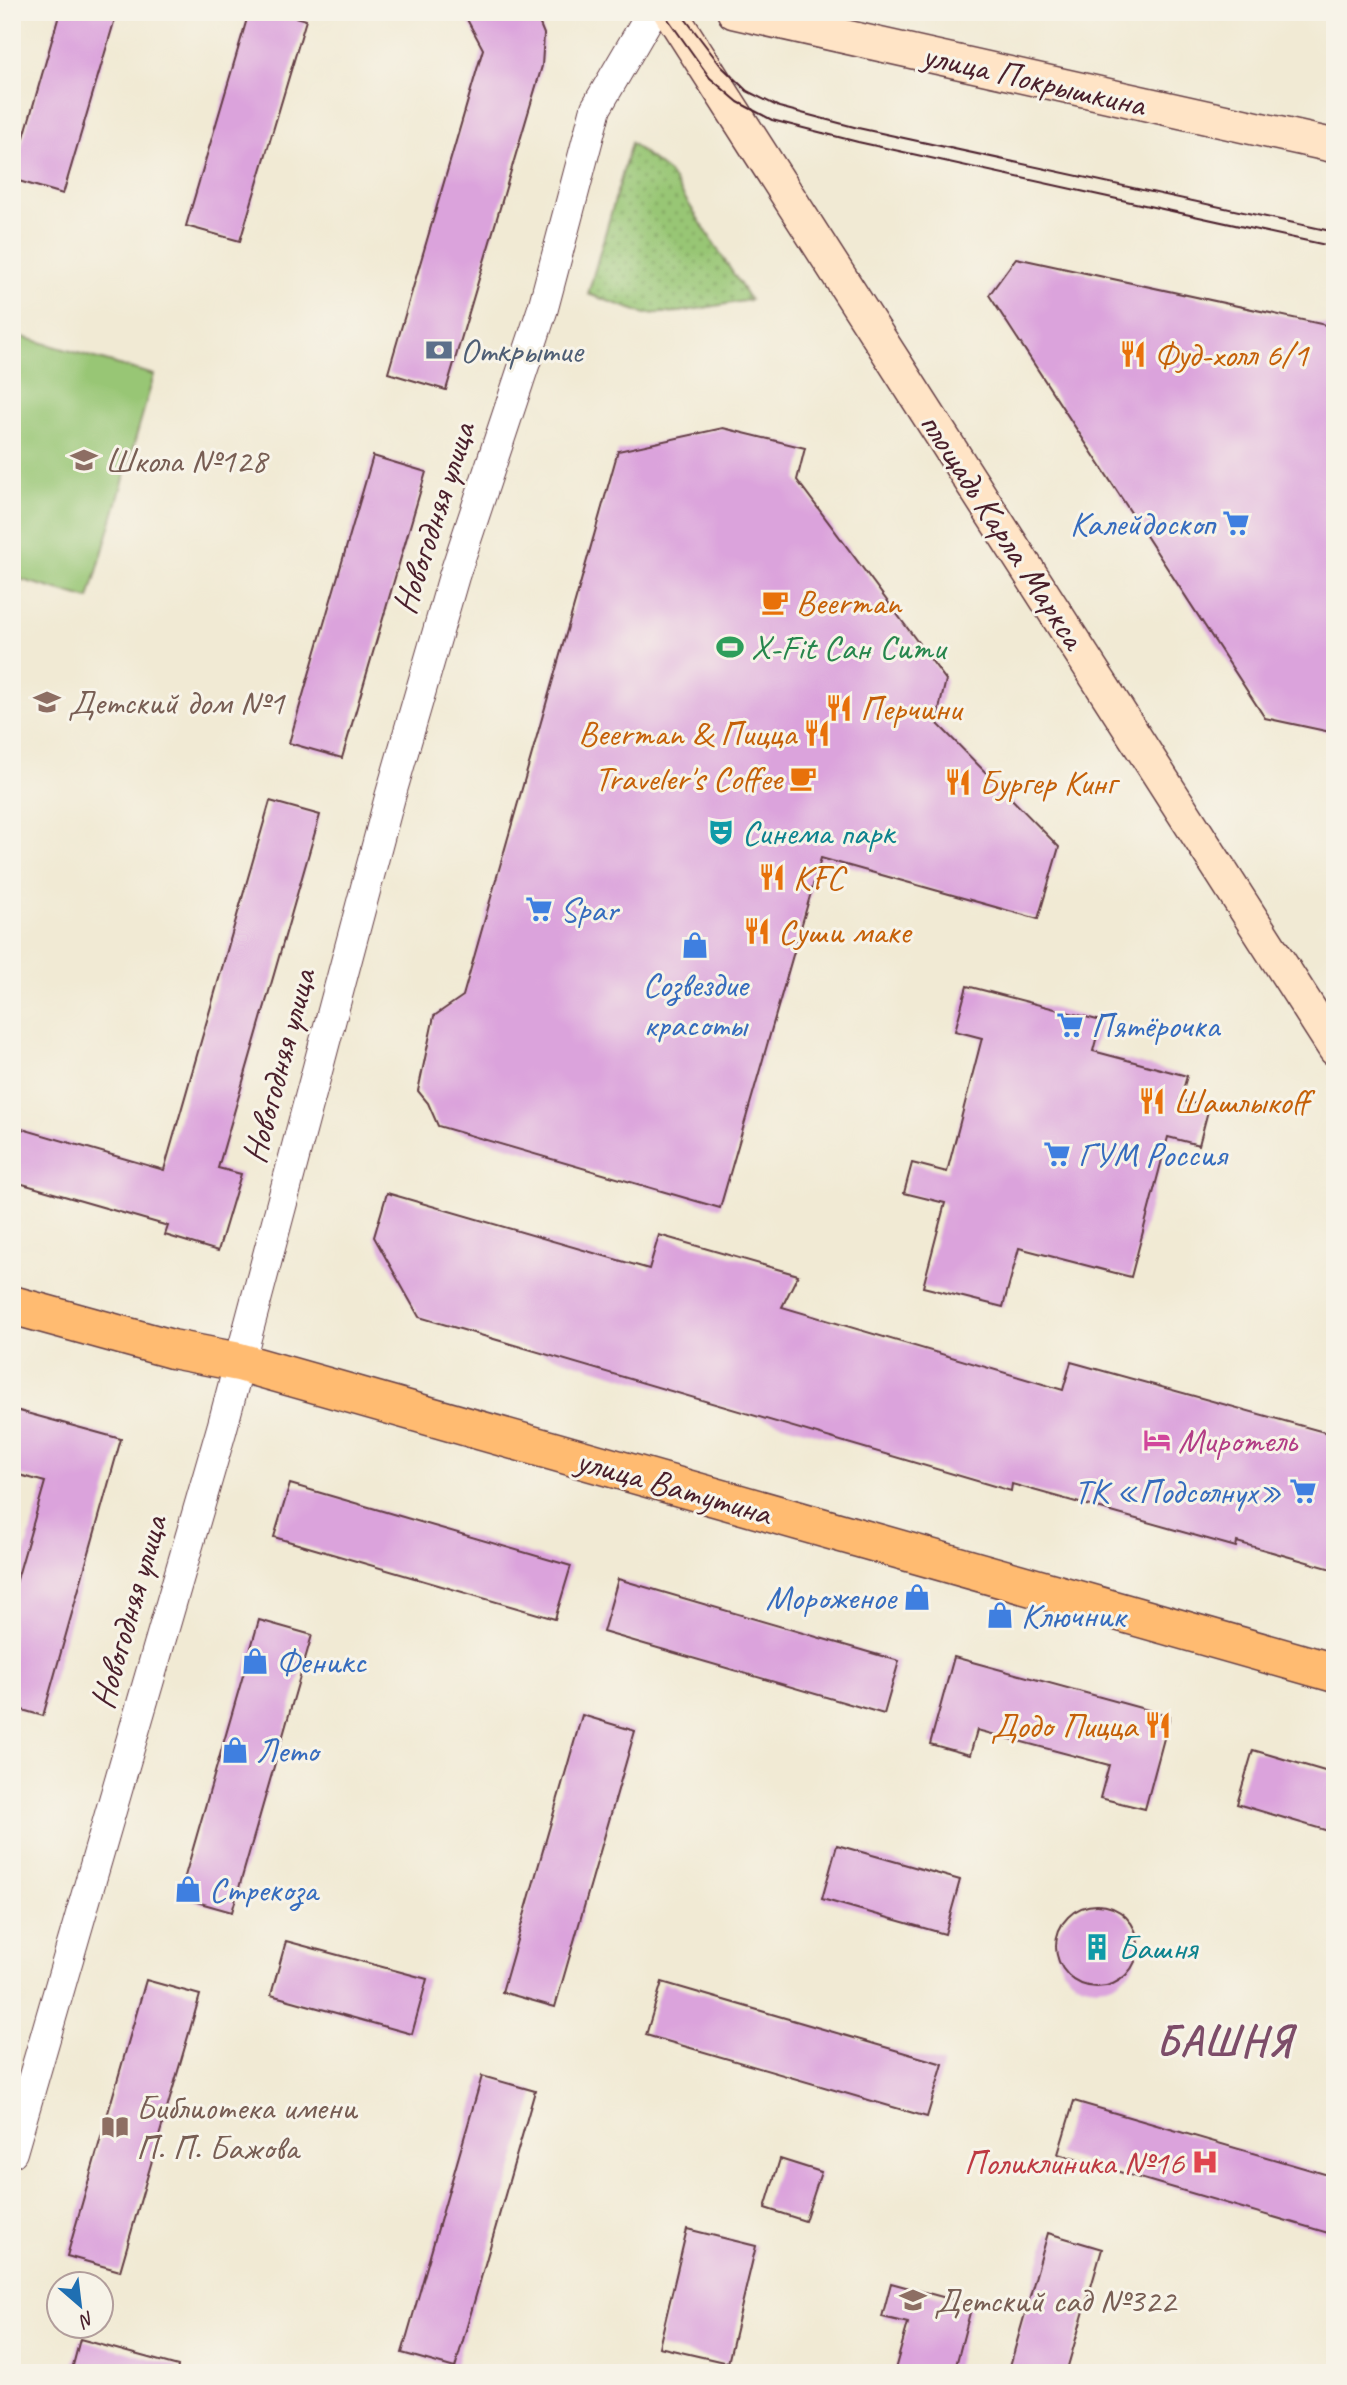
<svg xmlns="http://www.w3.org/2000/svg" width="1347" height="2385" font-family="Caveat,sans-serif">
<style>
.park{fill:url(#park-dots);stroke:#717250;stroke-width:2}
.garden{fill:#98c675;stroke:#717250;stroke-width:2}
.building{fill:#dba3dc}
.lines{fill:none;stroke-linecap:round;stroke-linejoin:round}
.tertiary-casing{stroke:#633d44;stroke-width:32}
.secondary-casing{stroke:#633d44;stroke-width:36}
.primary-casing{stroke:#633d44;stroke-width:41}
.tertiary{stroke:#fff;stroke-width:30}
.secondary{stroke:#ffe4c6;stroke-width:33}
.primary{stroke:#ffbb71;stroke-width:38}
.tram{stroke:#4a1f2b;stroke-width:2}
.labels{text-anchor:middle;stroke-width:6;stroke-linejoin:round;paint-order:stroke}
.street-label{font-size:35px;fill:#4a1f2b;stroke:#f7f3e8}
.service-label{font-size:35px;fill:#4e5e75;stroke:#f7f3e8;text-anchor:start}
.food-label{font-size:35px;fill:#c56008;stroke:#f7f3e8;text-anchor:start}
.education-label{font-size:35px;fill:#785e54;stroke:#f7f3e8;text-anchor:start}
.shop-label{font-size:35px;fill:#366cbe;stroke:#f7f3e8;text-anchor:start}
.leisure-label{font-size:35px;fill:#27864d;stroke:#f7f3e8;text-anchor:start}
.culture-label{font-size:35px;fill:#0d838f;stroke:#f7f3e8;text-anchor:start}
.hotel-label{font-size:35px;fill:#b23c85;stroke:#f7f3e8;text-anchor:start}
.health-label{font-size:35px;fill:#be3a42;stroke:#f7f3e8;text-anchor:end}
.district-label{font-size:42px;font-weight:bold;letter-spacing:2px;fill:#7d4d69;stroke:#f7f3e8}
</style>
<defs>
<pattern id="park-dots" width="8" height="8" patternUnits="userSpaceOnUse" patternTransform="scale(1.75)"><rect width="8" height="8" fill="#98c675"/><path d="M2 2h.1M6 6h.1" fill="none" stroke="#7ea060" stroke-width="1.8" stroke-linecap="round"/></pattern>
</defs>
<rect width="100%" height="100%" fill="#f7f3e8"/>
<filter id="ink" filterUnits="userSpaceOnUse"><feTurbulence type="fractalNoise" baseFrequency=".0143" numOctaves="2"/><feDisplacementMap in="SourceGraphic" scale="14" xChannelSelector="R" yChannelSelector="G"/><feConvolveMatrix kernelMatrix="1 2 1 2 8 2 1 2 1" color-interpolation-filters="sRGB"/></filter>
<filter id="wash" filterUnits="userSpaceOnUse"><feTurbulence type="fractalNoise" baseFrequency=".00686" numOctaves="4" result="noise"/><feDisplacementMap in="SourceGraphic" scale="28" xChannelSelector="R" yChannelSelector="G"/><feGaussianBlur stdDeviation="1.57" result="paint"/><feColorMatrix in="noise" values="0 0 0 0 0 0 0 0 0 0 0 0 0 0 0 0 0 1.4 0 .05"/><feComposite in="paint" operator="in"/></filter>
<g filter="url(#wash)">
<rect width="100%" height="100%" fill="#f1ead4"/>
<polygon class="park" points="631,143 669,173 750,300 680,312 645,314 588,294"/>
<polygon class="garden" points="12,334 154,375 89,599 12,577"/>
<g id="blocks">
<g class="building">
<polygon points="60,12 117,12 63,194 12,179"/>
<polygon points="249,12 278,12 306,20 240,241 186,226"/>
<polygon points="463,12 535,12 544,34 542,66 446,390 388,373 483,49"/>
<polygon points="1016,258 1335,327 1335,733 1265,718 989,295"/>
<polygon points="723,428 805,448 797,480 946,680 936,722 1059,847 1038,919 821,858 720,1208 438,1126 428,1103 418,1091 434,1016 463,996 618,451"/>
<polygon points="373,456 426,472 342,758 289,743"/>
<polygon points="270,801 320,815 218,1168 241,1174 218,1251 165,1235 168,1226 12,1181 12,1126 164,1170"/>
<polygon points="967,986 1101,1021 1093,1051 1187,1076 1180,1100 1209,1107 1199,1145 1168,1137 1131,1277 1019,1248 1003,1307 923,1287 945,1203 904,1193 912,1163 947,1172 982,1038 955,1031"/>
<polygon points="387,1193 649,1269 659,1235 798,1275 782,1307 1063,1390 1071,1362 1335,1435 1335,1570 1237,1542 1236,1547 1012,1484 1011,1491 419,1317 374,1237"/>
<polygon points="12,1409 121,1439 43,1716 12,1707 12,1597 45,1482 12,1473"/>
<polygon points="290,1484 571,1566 555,1619 274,1537"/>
<polygon points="618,1579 899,1661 884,1714 603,1632"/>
<polygon points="259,1620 312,1635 232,1912 179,1897"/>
<polygon points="954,1657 1170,1716 1145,1809 1100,1798 1109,1765 977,1730 970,1755 930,1744"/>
<polygon points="582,1715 635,1731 555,2007 502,1992"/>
<polygon points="1253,1750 1335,1774 1335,1833 1237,1804"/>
<polygon points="837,1845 960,1880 945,1934 822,1899"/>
<circle cx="1097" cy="1946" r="41"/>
<polygon points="286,1941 427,1979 412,2034 271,1995"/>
<polygon points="146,1980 200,1995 120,2271 67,2256"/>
<polygon points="662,1982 943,2064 927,2117 646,2035"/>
<polygon points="482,2076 535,2091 455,2368 402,2353"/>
<polygon points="1074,2101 1335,2177 1335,2235 1058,2154"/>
<polygon points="780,2159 821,2172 805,2221 765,2208"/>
<polygon points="687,2229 756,2246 728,2363 659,2347"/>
<polygon points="1048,2233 1102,2249 1066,2373 1008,2373"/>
<polygon points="891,2283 972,2305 954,2373 894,2373 908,2323 882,2317"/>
<polygon points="80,2339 178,2366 177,2373 71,2373"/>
</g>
</g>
</g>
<g filter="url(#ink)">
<use href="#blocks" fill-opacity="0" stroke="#633d44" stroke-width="2"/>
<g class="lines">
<defs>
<polyline id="tertiary" points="12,2152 222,1428 390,797 454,576 543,308 596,108 652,12"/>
<g id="secondary">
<polyline points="670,12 1335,1049"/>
<polyline points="734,12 1335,146"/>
</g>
<polyline id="primary" points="12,1305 172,1349 239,1362 1335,1673"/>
</defs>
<use href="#tertiary" class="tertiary-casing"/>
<use href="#secondary" class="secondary-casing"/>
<use href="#primary" class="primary-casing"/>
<use href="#tertiary" class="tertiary"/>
<use href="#secondary" class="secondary"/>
<use href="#primary" class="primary"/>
<g class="tram">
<polyline points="663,12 710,78 738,102 772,120 858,142 1335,247"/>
<polyline points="680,12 721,66 747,91 779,107 858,128 1335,232"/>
</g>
</g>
</g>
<defs>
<symbol id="bank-bare" viewBox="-9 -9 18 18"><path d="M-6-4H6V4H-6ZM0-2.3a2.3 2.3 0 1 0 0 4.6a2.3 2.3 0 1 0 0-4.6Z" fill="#5c6f8a" stroke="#f7f3e8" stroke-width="2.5" paint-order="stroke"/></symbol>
<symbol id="restaurant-bare" viewBox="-9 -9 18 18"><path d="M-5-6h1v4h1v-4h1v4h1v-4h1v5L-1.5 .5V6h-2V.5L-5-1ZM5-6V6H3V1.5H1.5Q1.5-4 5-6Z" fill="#e8710a" stroke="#f7f3e8" stroke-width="2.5" paint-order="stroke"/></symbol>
<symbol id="school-bare" viewBox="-9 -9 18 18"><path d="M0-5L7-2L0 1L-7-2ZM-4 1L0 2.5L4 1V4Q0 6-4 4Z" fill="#8d6e63" stroke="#f7f3e8" stroke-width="2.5" paint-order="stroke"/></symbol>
<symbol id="supermarket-bare" viewBox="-9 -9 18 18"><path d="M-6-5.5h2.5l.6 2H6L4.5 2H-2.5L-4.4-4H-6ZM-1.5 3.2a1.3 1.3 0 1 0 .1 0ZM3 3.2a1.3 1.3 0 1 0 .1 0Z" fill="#3f7fe0" stroke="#f7f3e8" stroke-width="2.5" paint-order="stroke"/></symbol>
<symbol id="cafe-bare" viewBox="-9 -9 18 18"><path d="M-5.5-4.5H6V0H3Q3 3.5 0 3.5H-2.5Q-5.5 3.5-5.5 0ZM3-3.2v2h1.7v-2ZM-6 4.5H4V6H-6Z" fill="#e8710a" stroke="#f7f3e8" stroke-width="2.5" paint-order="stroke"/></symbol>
<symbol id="stadium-bare" viewBox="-9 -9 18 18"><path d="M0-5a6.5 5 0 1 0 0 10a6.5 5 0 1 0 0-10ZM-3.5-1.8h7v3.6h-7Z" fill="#2e9e5b" stroke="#f7f3e8" stroke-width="2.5" paint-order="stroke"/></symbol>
<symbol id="theatre-bare" viewBox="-9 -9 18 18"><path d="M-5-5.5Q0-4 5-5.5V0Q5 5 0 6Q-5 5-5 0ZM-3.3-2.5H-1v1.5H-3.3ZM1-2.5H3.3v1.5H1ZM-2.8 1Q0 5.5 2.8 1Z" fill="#0f9aa8" stroke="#f7f3e8" stroke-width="2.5" paint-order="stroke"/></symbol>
<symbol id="shop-bare" viewBox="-9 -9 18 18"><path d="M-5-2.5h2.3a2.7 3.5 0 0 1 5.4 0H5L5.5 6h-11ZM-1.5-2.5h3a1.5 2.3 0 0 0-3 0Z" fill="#3f7fe0" stroke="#f7f3e8" stroke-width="2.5" paint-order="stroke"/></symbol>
<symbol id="hotel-bare" viewBox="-9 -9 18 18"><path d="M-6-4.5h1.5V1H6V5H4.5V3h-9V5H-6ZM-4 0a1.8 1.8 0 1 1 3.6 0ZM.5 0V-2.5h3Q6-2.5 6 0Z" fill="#d1479c" stroke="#f7f3e8" stroke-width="2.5" paint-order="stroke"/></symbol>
<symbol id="building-bare" viewBox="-9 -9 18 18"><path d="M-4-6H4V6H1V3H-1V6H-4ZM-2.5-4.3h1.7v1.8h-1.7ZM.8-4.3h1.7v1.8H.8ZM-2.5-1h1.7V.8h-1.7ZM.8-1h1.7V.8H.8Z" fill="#0f9aa8" stroke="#f7f3e8" stroke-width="2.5" paint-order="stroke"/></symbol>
<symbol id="library-bare" viewBox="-9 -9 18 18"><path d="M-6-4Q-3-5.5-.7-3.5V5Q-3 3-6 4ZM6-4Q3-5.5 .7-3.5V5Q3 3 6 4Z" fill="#8d6e63" stroke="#f7f3e8" stroke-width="2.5" paint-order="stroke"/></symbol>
<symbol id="hospital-bare" viewBox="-9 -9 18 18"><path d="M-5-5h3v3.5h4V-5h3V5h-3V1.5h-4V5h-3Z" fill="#e0444e" stroke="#f7f3e8" stroke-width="2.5" paint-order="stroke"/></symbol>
</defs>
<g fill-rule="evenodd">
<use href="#bank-bare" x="420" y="331" width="38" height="38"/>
<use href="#restaurant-bare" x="1114" y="335" width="38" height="38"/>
<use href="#school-bare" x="65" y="441" width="38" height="38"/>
<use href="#supermarket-bare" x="1217" y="504" width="38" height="38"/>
<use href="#cafe-bare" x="756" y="583" width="38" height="38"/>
<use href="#stadium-bare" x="711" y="628" width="38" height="38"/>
<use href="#school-bare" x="28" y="683" width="38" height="38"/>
<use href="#restaurant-bare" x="820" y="689" width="38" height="38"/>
<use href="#restaurant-bare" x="798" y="714" width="38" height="38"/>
<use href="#cafe-bare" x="784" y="759" width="38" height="38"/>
<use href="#restaurant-bare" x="939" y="763" width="38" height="38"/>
<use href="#theatre-bare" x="702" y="813" width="38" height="38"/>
<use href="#restaurant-bare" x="753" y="858" width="38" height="38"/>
<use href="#supermarket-bare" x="520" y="890" width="38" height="38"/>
<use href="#restaurant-bare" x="738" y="912" width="38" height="38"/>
<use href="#shop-bare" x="676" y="926" width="38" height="38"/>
<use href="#supermarket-bare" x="1051" y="1006" width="38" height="38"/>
<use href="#restaurant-bare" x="1133" y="1082" width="38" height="38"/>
<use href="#supermarket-bare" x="1038" y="1135" width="38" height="38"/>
<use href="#hotel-bare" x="1138" y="1421" width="38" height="38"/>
<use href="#supermarket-bare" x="1284" y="1472" width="38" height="38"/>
<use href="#shop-bare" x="898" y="1578" width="38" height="38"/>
<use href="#shop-bare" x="981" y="1596" width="38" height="38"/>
<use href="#shop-bare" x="236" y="1642" width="38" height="38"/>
<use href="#restaurant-bare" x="1139" y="1706" width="38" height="38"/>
<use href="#shop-bare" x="216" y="1731" width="38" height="38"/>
<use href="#shop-bare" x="169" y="1870" width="38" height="38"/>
<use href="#building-bare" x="1078" y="1928" width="38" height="38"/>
<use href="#library-bare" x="96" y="2108" width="38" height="38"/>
<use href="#hospital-bare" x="1186" y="2143" width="38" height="38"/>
<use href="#school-bare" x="894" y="2281" width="38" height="38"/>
</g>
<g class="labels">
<g class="street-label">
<text transform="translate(1034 79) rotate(13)" y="12">улица Покрышкина</text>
<text transform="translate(433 518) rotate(-72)" y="12">Новогодняя улица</text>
<text transform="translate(1003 530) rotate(57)" y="12">площадь Карла Маркса</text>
<text transform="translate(278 1066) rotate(-75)" y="12">Новогодняя улица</text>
<text transform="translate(674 1486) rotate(16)" y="12">улица Ватутина</text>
<text transform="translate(128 1612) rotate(-74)" y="12">Новогодняя улица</text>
</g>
<g class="service-label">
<text x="460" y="362">Открытие</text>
</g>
<g class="food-label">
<text x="1154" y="366">Фуд-холл 6/1</text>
<text x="796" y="614">Beerman</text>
<text x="860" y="720">Перчини</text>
<text x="796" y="745" text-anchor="end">Beerman &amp; Пицца</text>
<text x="782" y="790" text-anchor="end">Traveler's Coffee</text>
<text x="979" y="794">Бургер Кинг</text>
<text x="793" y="889">KFC</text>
<text x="778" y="943">Суши маке</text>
<text x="1173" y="1113">Шашлыкоff</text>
<text x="1137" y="1737" text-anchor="end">Додо Пицца</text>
</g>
<g class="education-label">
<text x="105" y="472">Школа №128</text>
<text x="68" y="714">Детский дом №1</text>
<text x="136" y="2119">Библиотека имени<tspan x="136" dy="40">П. П. Бажова</tspan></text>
<text x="934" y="2312">Детский сад №322</text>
</g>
<g class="shop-label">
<text x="1215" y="535" text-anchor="end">Калейдоскоп</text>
<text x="560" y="921">Spar</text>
<text x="695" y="996" text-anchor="middle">Созвездие<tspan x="695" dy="40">красоты</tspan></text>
<text x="1091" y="1037">Пятёрочка</text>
<text x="1078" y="1166">ГУМ Россия</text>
<text x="1282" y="1503" text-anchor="end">ТК «Подсолнух»</text>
<text x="896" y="1609" text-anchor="end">Мороженое</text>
<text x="1021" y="1627">Ключник</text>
<text x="276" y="1673">Феникс</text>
<text x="256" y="1762">Лето</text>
<text x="209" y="1901">Стрекоза</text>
</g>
<g class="leisure-label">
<text x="751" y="659">X-Fit Сан Сити</text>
</g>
<g class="culture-label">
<text x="742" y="844">Синема парк</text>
<text x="1118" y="1959">Башня</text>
</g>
<g class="hotel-label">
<text x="1178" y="1452">Миротель</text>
</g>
<g class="health-label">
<text x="1184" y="2174">Поликлиника №16</text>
</g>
<g class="district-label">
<text x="1225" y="2055">БАШНЯ</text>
</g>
</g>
<rect width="1347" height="2385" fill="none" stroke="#f7f3e8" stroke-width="42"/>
<g transform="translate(80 2305) rotate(152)"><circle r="33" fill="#f7f3e8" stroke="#b29e9c" stroke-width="2"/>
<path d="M0-5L12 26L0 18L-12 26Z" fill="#1f6fb2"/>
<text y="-10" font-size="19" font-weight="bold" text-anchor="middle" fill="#4a1f2b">N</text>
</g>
</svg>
